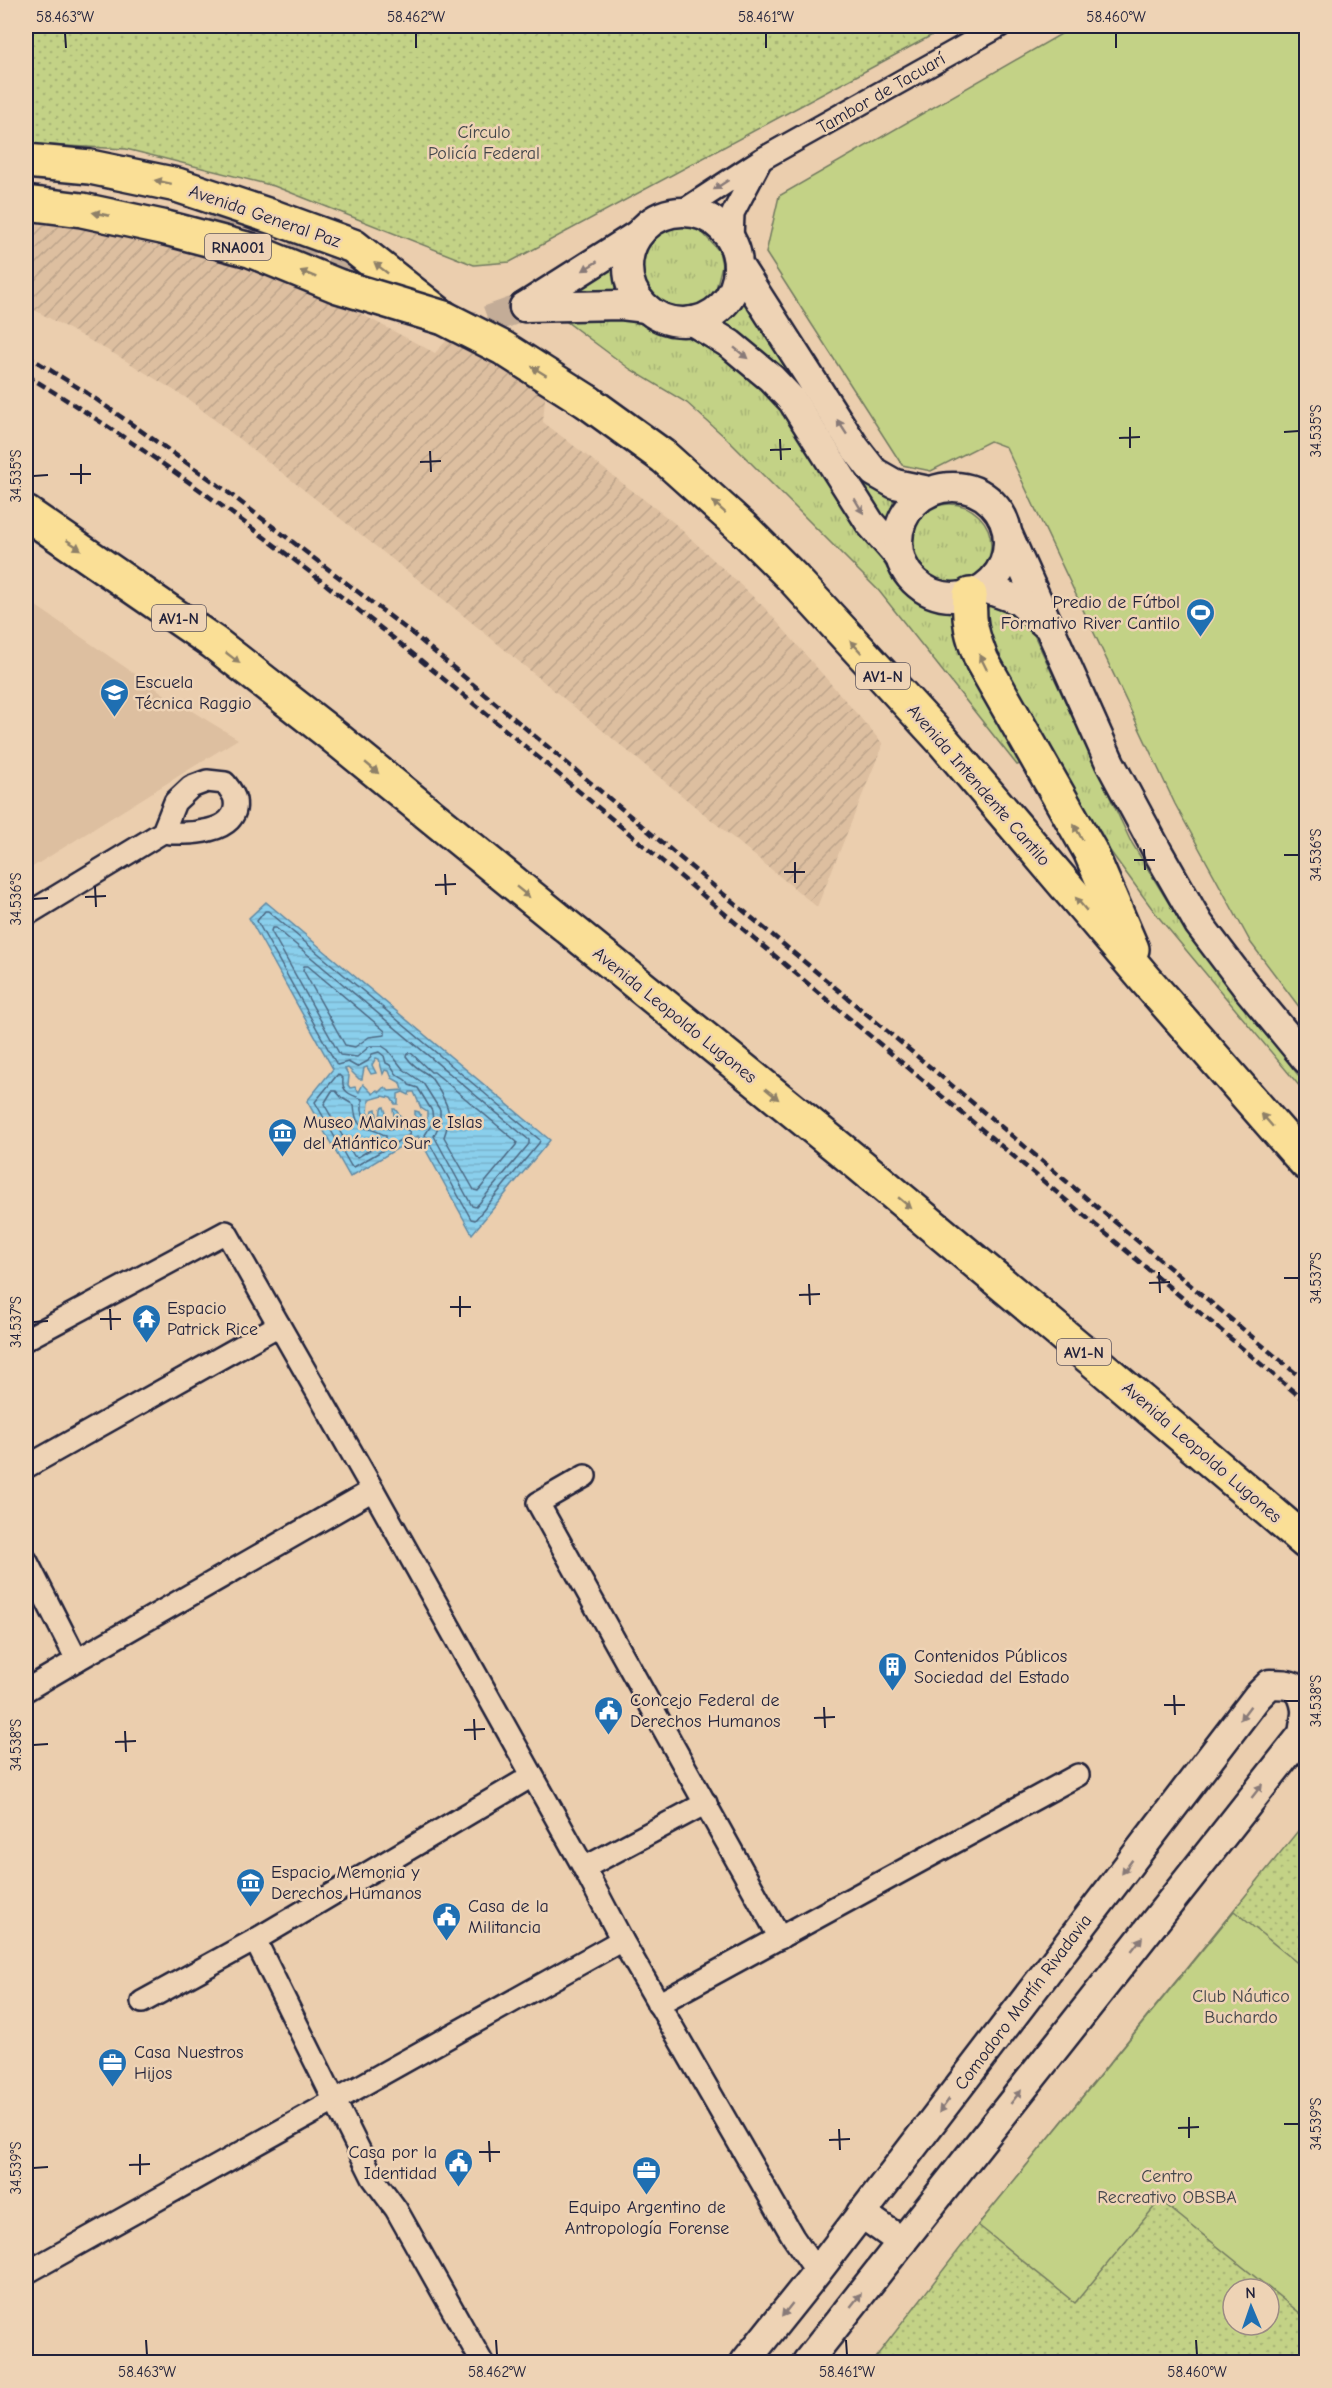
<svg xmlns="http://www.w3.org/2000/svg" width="1332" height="2388" font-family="'Comic Neue',sans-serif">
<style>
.built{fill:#ddbfa0}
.industrial{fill:url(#industrial-furrows)}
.grass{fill:url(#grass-tufts);stroke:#727a60;stroke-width:1.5}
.park{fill:url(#park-dots);stroke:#727a60;stroke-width:1.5;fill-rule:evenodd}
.pitch{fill:#c3d286;stroke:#727a60;stroke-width:1.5}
.water{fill:url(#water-rules);stroke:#608aa5;stroke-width:1.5;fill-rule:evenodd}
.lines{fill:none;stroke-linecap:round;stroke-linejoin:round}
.shore{stroke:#4c6782;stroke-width:1.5}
.secondary-tunnel{stroke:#c3ac97;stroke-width:28;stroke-dasharray:28 14;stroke-linecap:butt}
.street-casing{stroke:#22223b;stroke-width:26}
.secondary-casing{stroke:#22223b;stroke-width:33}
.highway-casing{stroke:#22223b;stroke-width:38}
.street{stroke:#eed3b5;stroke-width:21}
.secondary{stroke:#eed3b5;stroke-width:28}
.highway{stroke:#fadf96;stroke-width:33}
.rail{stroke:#22223b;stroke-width:4.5;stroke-dasharray:9 4.5;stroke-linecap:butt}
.highway-bridge-casing{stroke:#22223b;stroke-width:38;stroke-linecap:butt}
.highway-bridge{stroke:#fadf96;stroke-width:33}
.oneway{fill:#8e8068}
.oneway2{fill:#887a78}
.ticks{fill:none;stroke:#22223b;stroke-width:2}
.labels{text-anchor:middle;stroke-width:5;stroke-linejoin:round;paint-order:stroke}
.shield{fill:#eed3b5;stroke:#5f5760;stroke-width:1.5}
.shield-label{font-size:16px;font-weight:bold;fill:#22223b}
.street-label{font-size:18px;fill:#22223b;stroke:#eed3b5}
.park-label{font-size:18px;fill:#42454a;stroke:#eed3b5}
.poi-label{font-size:18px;fill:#22223b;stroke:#eed3b5;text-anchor:start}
.neatline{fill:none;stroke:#22223b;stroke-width:2}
.ticks-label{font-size:15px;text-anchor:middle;fill:#22223b}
</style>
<defs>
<pattern id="industrial-furrows" width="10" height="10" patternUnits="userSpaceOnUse" patternTransform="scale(1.5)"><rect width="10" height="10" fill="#ddbfa0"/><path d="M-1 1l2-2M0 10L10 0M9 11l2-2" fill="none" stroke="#bda48b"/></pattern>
<pattern id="grass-tufts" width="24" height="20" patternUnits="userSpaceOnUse" patternTransform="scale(1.5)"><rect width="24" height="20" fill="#c3d286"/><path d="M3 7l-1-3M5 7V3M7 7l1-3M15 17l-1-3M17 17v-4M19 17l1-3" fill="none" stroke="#a7b475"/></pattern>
<pattern id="park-dots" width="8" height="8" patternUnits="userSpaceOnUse" patternTransform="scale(1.5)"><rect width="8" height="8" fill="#c3d286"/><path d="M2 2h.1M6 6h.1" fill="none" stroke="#a7b475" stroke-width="1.8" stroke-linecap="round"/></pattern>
<pattern id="water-rules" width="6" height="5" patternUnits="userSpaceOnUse" patternTransform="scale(1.5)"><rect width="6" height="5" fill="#8acfec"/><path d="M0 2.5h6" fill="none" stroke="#77b1cb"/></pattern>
</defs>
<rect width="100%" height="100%" fill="#ebceae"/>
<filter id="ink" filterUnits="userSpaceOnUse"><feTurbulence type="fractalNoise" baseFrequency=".0167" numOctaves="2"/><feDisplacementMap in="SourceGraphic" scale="12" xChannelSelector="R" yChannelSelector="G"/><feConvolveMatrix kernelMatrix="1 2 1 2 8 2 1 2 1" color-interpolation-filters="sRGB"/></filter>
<g filter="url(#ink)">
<polygon class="built" points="26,599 167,696 238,739 26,871"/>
<polygon class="industrial" points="29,224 83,228 253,269 340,303 435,353 448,339 546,387 543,422 673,522 765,608 883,744 817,907 448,603 188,399 118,356 29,307"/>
<g class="grass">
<path d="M681,223L700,230L719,251L722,265L715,293L693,310C664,308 650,301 635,276C641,242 648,232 681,223Z"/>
<polygon points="613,261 615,279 623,296 557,299"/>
<polygon points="742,293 896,495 886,523 715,323 733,309"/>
<path d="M583,317L636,320L665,325L715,344L788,407L895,581C913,602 926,611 954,613L1029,761L1017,765L879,591L727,439L687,403L630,369L563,319Z"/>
<circle cx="950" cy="545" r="41"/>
<polygon points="990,606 1000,606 1028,622 1130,840 1184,928 1306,1085 1306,1094 1156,914 1092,826 979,635 979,615"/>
</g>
<g class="park">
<polygon points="26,26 949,26 510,262 474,265 274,186 126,149 26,144"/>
<path d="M1306,1821V2362H872L978,2225ZM1233,2289H1269V2325H1233Z"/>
</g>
<g class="pitch">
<polygon points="1075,26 1306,26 1306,1016 1251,943 1175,804 1006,447 990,441 931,471 902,465 766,253 779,196"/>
<polygon points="1234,1911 1306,1970 1306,2318 1160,2200 1075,2303 978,2225"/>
</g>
<path class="water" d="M266,902L550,1140L472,1234L418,1136L350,1177L307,1101L333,1069L249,918ZM376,1058L379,1059L383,1074L385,1070L389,1071L392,1078L401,1083L403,1090L389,1091L385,1087L380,1092L377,1090L373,1094L363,1084L359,1092L355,1087L350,1088L348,1085L349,1076L345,1069L348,1068L359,1079H362L364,1068L367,1067L371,1074L376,1073L372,1065ZM403,1092L409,1095L410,1092H414L421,1108L427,1112V1121L424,1122L419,1112L415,1111V1115L422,1123V1127L419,1128L404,1121L395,1109H393L395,1122L389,1123L384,1107L381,1109L380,1119L377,1117L376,1109L373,1110L372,1116L368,1115L369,1100L383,1096L391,1098L395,1104H398V1094Z"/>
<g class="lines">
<g class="shore">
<path d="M265,911H268L540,1140L539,1143L475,1220L471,1219L425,1135L433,1122L432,1111L418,1088L409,1085C406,1078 404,1080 399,1076C392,1072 396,1067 386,1063L384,1056L379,1052L372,1054L368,1061L357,1067L348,1062L337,1065L257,921Z"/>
<polygon points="272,928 276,928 529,1140 529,1144 476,1207 472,1206 434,1136 440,1123 440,1110 423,1083 403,1069 388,1050 382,1046 370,1046 357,1057 340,1055 271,931"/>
<polygon points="304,966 308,966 385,1031 385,1035 369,1037 355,1047 345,1045 303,970"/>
<path d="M407,1053H411L431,1072H434L517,1142L516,1145L478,1191L474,1190L444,1137C451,1117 451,1111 440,1092C436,1086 432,1077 427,1074C419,1069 411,1064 406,1056Z"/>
<path d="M338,1074L343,1079C341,1092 351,1095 362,1099V1110L365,1120L383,1124L389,1129L401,1126L410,1132L409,1135L354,1167L351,1166L315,1102Z"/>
<path d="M332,1091H336L342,1098L354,1105C356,1134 367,1124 386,1136V1140L358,1157L354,1156L324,1104Z"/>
</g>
<g class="secondary-tunnel">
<polyline points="211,212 327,261 379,290"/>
<polyline points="447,321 474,325 524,307"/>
</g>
<defs>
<g id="street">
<polyline points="681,212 762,159 1000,26"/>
<polyline points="732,241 733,213 760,162"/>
<path d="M26,915L163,832L175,802L191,787L207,781L225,783C229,788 234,794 235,800C241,834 185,835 163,832"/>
<polyline points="26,1339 226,1232 373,1490 584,1868 622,1940 793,2237 817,2272"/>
<polyline points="26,1467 279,1325"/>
<polyline points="585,1476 538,1503 780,1938"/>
<polyline points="26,1560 77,1660 26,1690"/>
<polyline points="77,1660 373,1490"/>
<polyline points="584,1868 706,1803"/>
<polyline points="255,1940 532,1776"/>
<polyline points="142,2002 255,1940 373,2178 396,2209 482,2362"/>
<polyline points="658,2004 1078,1775"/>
<polyline points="26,2273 622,1940"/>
</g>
<g id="secondary">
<circle cx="683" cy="267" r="55"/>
<polyline points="738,265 856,449 874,472 895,484 929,491"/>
<polyline points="524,307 639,234"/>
<polyline points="524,307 621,305 646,308"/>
<polyline points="692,321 730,344 771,378 792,400 870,523 898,555"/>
<circle cx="953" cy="542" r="55"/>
<polyline points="1009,537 1110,763 1159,854 1199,924 1249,990 1306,1059"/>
<polyline points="985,588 1018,600 1044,623"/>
<polyline points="861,2213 902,2242"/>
<path d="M745,2362L817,2272L1257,1697L1270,1684C1292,1684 1302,1685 1306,1709"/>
<polyline points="807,2362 1303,1734 1306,1714"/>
</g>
<g id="highway">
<polyline points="26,161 90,167 177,185 276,218 353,246 444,318"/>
<polyline points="588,402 664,457 745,530 793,578 943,741 1146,980 1306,1163"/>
<polyline points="26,513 213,642 327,731 860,1165 1093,1360 1306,1542"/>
<path d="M970,595C968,622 972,636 982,661L1090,851L1132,949"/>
</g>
</defs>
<use href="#street" class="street-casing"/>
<use href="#secondary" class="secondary-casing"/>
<use href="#highway" class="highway-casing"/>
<use href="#street" class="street"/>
<use href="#secondary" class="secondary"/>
<use href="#highway" class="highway"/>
<g class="rail">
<polyline points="26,355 87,393 217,484 413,634 1306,1382"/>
<path d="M26,375C245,507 439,675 636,839C859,1027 1083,1214 1306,1402"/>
</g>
<defs>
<polyline id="highway-bridge" points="26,203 82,210 162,227 250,250 338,286 444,318 503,348 588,402"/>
</defs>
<use href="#highway-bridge" class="highway-bridge-casing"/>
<use href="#highway-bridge" class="highway-bridge"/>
</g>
<defs><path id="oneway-solid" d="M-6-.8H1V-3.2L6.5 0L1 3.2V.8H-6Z" transform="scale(1.5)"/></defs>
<g class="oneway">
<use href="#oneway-solid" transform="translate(163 182) rotate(-168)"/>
<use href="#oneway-solid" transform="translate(101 214) rotate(-169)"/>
<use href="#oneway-solid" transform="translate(381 268) rotate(-142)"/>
<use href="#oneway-solid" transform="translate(308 274) rotate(-158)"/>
<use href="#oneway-solid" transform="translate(539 371) rotate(-148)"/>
<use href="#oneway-solid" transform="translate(719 507) rotate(-138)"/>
<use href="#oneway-solid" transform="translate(74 545) rotate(34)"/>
<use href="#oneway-solid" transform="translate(856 647) rotate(-133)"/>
<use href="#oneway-solid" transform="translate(233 658) rotate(38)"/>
<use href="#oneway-solid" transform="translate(983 662) rotate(-116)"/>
<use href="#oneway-solid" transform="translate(372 768) rotate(40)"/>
<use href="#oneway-solid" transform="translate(1078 832) rotate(-120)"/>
<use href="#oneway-solid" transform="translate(523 892) rotate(39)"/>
<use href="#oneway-solid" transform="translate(1081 904) rotate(-130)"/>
<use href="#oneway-solid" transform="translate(772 1094) rotate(39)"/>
<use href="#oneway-solid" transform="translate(1267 1120) rotate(-131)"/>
<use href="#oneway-solid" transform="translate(905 1203) rotate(40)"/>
</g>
<g class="oneway2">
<use href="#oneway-solid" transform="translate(721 185) rotate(147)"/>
<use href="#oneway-solid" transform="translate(590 266) rotate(148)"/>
<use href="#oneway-solid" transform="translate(741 353) rotate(39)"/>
<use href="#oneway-solid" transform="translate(842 427) rotate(-123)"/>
<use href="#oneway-solid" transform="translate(859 506) rotate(59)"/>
<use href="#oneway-solid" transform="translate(1245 1713) rotate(127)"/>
<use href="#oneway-solid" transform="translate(1257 1791) rotate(-52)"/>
<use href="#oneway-solid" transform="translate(1127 1867) rotate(127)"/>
<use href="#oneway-solid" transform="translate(1137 1944) rotate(-52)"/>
<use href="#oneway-solid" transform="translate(1016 2097) rotate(-52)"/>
<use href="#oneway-solid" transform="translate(944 2106) rotate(127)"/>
<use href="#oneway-solid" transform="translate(856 2300) rotate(-52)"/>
<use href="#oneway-solid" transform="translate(787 2310) rotate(128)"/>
</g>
</g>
<path class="ticks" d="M65,33L66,48M416,33V48M766,33V48M1116,33V48M1130,427V448M1284,432L1299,431M1119,438L1140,437M780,439L781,460M770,450L791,449M430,451L431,472M420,462L441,461M81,464V484M70,474H91M33,476L48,475M1144,849L1145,870M1284,855H1299M1134,860H1155M795,862V883M784,872H805M445,874L446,895M435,885L456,884M95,886L96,907M85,897L106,896M33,899L48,898M1159,1272L1160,1293M1284,1278H1299M1149,1283L1170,1282M809,1284L810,1305M799,1295L820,1294M460,1296V1317M450,1307H471M110,1309L111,1330M100,1319H121M33,1322L48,1321M1174,1695L1175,1715M1284,1701H1299M1164,1705H1185M824,1707L825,1728M814,1718L835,1717M474,1719L475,1740M464,1730L485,1729M125,1731L126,1752M115,1742L136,1741M33,1745L48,1744M1189,2117V2138M1284,2124H1299M1178,2128L1199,2127M839,2129L840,2150M829,2140L850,2139M489,2141L490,2162M479,2152H500M140,2154V2175M129,2165L150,2164M33,2168L48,2167M146,2340L147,2355M496,2340L497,2355M846,2340L847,2355M1196,2340L1197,2355"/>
<defs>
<symbol id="stadium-pin" viewBox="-11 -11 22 30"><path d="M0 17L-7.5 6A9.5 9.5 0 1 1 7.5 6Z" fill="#1f6fb2" stroke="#eed3b5"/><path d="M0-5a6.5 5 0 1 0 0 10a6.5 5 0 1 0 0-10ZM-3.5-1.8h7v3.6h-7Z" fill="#fff"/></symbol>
<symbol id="university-pin" viewBox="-11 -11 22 30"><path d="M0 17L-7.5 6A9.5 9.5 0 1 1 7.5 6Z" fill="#1f6fb2" stroke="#eed3b5"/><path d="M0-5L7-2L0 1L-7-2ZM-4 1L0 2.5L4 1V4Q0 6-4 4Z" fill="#fff"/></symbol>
<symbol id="museum-pin" viewBox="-11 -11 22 30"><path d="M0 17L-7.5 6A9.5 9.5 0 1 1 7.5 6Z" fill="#1f6fb2" stroke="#eed3b5"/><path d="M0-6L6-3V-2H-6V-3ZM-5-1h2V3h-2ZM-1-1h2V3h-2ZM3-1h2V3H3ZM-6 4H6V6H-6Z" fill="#fff"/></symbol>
<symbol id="temple-pin" viewBox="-11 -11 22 30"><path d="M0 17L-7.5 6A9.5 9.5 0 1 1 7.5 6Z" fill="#1f6fb2" stroke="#eed3b5"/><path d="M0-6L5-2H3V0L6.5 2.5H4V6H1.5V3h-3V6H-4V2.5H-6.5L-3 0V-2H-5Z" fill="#fff"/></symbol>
<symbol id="building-pin" viewBox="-11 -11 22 30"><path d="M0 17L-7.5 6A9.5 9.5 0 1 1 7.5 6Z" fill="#1f6fb2" stroke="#eed3b5"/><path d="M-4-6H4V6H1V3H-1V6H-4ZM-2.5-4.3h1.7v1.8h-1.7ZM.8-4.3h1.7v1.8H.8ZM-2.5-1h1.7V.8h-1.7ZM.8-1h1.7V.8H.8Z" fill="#fff"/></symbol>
<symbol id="civic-pin" viewBox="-11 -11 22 30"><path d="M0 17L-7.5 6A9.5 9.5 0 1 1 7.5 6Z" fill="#1f6fb2" stroke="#eed3b5"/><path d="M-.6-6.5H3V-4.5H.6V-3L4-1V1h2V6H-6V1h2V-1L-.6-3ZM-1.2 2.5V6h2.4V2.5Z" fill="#fff"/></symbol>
<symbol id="office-pin" viewBox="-11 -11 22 30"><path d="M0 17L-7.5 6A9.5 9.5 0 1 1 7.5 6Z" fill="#1f6fb2" stroke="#eed3b5"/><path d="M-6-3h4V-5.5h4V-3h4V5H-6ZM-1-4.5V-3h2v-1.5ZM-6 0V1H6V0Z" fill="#fff"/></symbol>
</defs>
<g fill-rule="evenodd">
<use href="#stadium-pin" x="1184" y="596" width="33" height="45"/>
<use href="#university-pin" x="98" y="676" width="33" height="45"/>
<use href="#museum-pin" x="266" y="1116" width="33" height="45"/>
<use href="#temple-pin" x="130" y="1302" width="33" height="45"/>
<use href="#building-pin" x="876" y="1650" width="33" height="45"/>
<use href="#civic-pin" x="592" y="1694" width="33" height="45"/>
<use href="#museum-pin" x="234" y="1866" width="33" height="45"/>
<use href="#civic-pin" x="430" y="1900" width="33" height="45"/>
<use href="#office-pin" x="96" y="2046" width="33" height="45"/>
<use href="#civic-pin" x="442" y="2146" width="33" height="45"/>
<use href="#office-pin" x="630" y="2154" width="33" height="45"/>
</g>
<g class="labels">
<g class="shield">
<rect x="205" y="234" width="66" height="26" rx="4.5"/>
<rect x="152" y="605" width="54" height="26" rx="4.5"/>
<rect x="856" y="663" width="54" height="26" rx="4.5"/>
<rect x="1057" y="1339" width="54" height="26" rx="4.5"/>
</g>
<g class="shield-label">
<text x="238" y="253">RNA001</text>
<text x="179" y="624">AV1-N</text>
<text x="883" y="682">AV1-N</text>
<text x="1084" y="1358">AV1-N</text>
</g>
<g class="street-label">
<text transform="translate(881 93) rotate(-30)" y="6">Tambor de Tacuarí</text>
<text transform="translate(265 216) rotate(19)" y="6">Avenida General Paz</text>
<text transform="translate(979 785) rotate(49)" y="6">Avenida Intendente Cantilo</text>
<text transform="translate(675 1015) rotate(39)" y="6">Avenida Leopoldo Lugones</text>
<text transform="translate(1202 1452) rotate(41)" y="6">Avenida Leopoldo Lugones</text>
<text transform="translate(1023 2002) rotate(-53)" y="6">Comodoro Martín Rivadavia</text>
</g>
<g class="park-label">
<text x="484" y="138">Círculo<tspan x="484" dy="21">Policía Federal</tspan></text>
<text x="1241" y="2002">Club Náutico<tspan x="1241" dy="21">Buchardo</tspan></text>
<text x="1167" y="2182">Centro<tspan x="1167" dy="21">Recreativo OBSBA</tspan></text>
</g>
<g class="poi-label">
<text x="1180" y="608" text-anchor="end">Predio de Fútbol<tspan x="1180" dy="21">Formativo River Cantilo</tspan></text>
<text x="135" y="688">Escuela<tspan x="135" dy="21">Técnica Raggio</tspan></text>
<text x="303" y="1128">Museo Malvinas e Islas<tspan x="303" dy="21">del Atlántico Sur</tspan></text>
<text x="167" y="1314">Espacio<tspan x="167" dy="21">Patrick Rice</tspan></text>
<text x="914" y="1662">Contenidos Públicos<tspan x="914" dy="21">Sociedad del Estado</tspan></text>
<text x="630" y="1706">Concejo Federal de<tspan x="630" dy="21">Derechos Humanos</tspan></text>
<text x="271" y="1878">Espacio Memoria y<tspan x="271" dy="21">Derechos Humanos</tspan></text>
<text x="468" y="1912">Casa de la<tspan x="468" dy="21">Militancia</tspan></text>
<text x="134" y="2058">Casa Nuestros<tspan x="134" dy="21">Hijos</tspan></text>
<text x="437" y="2158" text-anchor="end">Casa por la<tspan x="437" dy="21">Identidad</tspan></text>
<text x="647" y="2213" text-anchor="middle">Equipo Argentino de<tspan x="647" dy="21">Antropología Forense</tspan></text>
</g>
</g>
<rect width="1332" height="2388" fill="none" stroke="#eed3b5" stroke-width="66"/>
<g transform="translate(1251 2307) rotate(358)"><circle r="28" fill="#eed3b5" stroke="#9c8c84" stroke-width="1.5"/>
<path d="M0-4.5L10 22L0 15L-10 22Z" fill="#1f6fb2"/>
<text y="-9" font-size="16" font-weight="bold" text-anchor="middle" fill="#22223b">N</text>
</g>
<rect x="33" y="33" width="1266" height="2322" class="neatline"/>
<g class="ticks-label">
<text x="65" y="22">58.463°W</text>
<text x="416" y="22">58.462°W</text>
<text x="766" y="22">58.461°W</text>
<text x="1116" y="22">58.460°W</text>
<text transform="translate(1316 431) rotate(-90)" y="5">34.535°S</text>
<text transform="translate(16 476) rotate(-90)" y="5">34.535°S</text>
<text transform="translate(1316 855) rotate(-90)" y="5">34.536°S</text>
<text transform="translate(16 899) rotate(-90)" y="5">34.536°S</text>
<text transform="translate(1316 1278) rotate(-90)" y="5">34.537°S</text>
<text transform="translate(16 1322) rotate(-90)" y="5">34.537°S</text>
<text transform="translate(1316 1701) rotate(-90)" y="5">34.538°S</text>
<text transform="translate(16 1745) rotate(-90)" y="5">34.538°S</text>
<text transform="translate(1316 2124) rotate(-90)" y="5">34.539°S</text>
<text transform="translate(16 2168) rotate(-90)" y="5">34.539°S</text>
<text x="147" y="2377">58.463°W</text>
<text x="497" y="2377">58.462°W</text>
<text x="847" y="2377">58.461°W</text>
<text x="1197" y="2377">58.460°W</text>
</g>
</svg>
